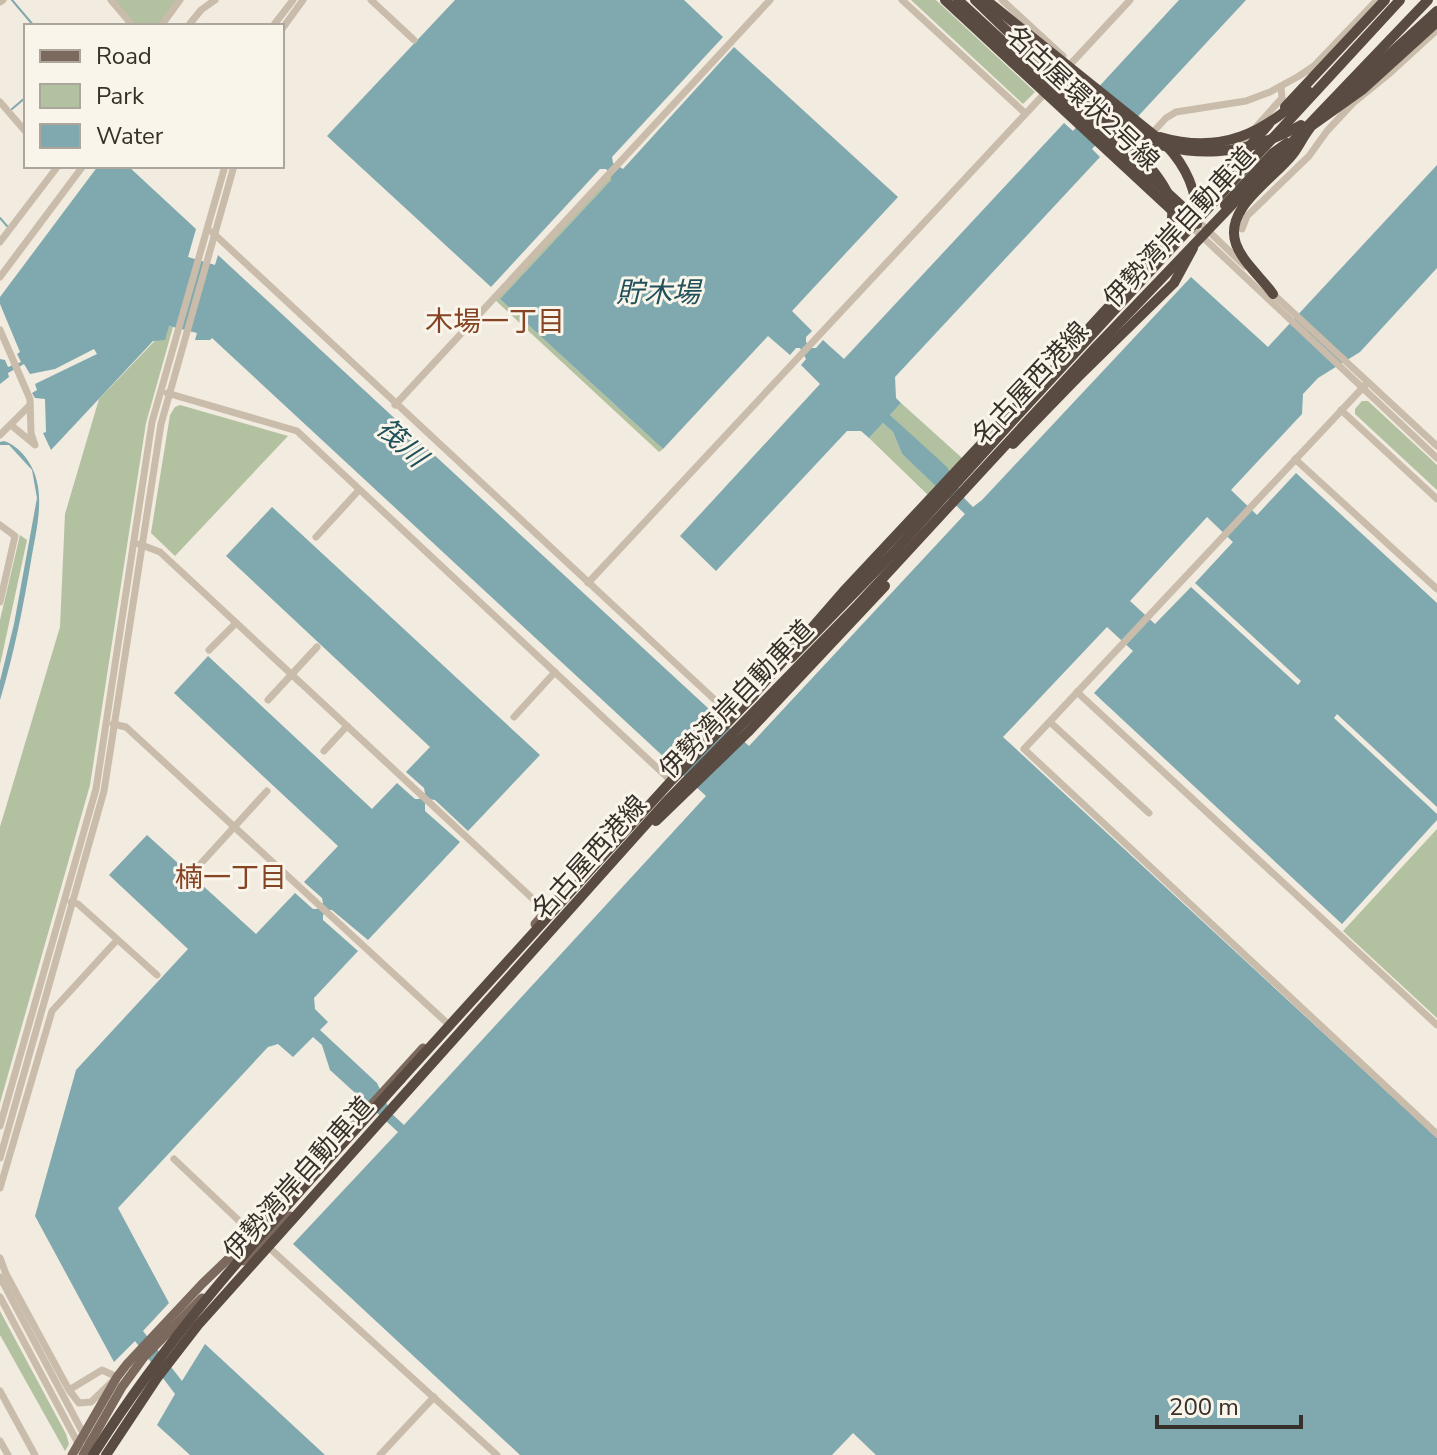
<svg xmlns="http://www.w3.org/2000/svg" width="1437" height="1455" font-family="'Nunito Sans','Noto Sans JP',sans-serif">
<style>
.green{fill:#b2c19f}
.water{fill:#7fa8af;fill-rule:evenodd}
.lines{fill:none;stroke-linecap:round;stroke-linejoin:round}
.stream{stroke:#7fa8af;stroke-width:2}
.minor{stroke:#cabcab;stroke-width:7}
.major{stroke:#7a695c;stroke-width:9}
.highway{stroke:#594b41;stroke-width:10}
.highway-bridge{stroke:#594b41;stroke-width:10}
.labels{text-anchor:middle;stroke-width:6;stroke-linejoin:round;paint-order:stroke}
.street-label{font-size:26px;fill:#38302a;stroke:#faf5eb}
.water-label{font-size:28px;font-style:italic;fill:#205059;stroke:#faf5eb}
.neighbourhood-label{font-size:28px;fill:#854525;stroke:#faf5eb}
</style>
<rect width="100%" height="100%" fill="#f2ebdf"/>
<g class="green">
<polygon points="114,0 177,0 158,26 136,26"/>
<polygon points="911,0 936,0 1035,92 1023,104"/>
<polygon points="611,175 612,179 500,299 663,449 659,452 494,299"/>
<polygon points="169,326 173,327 146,423 90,785 0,1103 0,827 60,627 65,514 99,399"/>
<polygon points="1362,401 1368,401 1437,465 1437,490 1355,414 1355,409"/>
<polygon points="901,403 962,458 950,472 890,415"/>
<polygon points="180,405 288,436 175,556 151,533 170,415 175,407"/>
<polygon points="883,423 893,432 902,454 936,486 928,495 869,438"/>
<polygon points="20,535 27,540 0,665 0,620"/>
<polygon points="1437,829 1437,1018 1343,931"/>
<polygon points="0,1311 66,1434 69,1444 65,1451 0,1335"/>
</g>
<g class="water">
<path d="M455,0H684L723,37L612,157L613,163L623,169L734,47L898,197L792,311L812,331L806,337V342L812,348H816L823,340L844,359L1064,123L1073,131L1089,112L1082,105L1179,0H1246L1117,139L1109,131L1092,149L1100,157L895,377L896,398L901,403L890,415L947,467L965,499L973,507L982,500L1191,277L1268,347L1437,165V268L1360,352L1318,378L1303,394L1302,414L1231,490L1257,515L1296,473L1437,603V807L1337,714L1334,718L1437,814V820L1342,924L1094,693L1133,651L1107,627L1003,737L1437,1138V1455H876L853,1433L832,1455H520L293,1244L398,1132L330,1070L322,1045L313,1037L293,1057L278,1044L268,1047L118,1208L169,1303L143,1331L182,1381L205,1344L325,1455H190L157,1425L175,1394L135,1341L114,1362L35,1216L76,1070L188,949L109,875L147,835L256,934L295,893L313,909H317L323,903L322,898L304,882L338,846L174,693L208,656L372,809L397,783L415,799H419L425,793L424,788L406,772L430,747L226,556L272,507L540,755L468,831L435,800L428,799L425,803V811L460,842L368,940L332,910H328L323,915V920L358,951L314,998L315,1009L328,1022L320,1030L377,1083L391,1113L404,1125L706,796L212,338L210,340H195L197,333L169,326L165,340L153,341L51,450L43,433L46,432L45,399L35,398L32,393L37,390L35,384L97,354L94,349L55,369L30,374L24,364L8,373L9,377L0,384V359L5,360L8,367L21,362L17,354L20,352L0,304V297L98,166H128L196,229L188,257L215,265L218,255L749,746L965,514L902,454L893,432L883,423L869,438L861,431H847L716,571L680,536L820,384L801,365L806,359L800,348H796L790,355L768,336L663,449L500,299L611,180V175L606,169H600L491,287L327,136ZM1207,517L1233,542L1195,583L1301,681L1298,685L1191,587L1155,624L1130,601Z"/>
<path d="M4,441C20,446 34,465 37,482C43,507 35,536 31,561C23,608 14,654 0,700V681L14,624L37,498L32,470L9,445H0V442Z"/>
</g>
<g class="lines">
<g class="stream">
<polyline points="12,0 34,26"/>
<polyline points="12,109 26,97"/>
<polyline points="0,218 7,226"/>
</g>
<g class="minor">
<polyline points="111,0 133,26"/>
<polyline points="371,0 414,40"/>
<polyline points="902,0 1025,113"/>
<polyline points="1002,0 1063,56"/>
<polyline points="0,2 3,0"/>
<polyline points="161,26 180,0"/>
<polyline points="188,26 201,10 215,0"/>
<polyline points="273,26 293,0"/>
<polyline points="282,29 303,0"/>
<polyline points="1066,69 1130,0"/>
<polyline points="0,102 26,132"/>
<polyline points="1240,149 1246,138 1282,98 1281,87"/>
<polyline points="1133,154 1166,118 1176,112 1246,101 1270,92 1299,76 1314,66 1377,0"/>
<polyline points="1214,199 1227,170"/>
<polyline points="1198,221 1245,266"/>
<polyline points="1192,227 1437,458"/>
<polyline points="1242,229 1247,216 1309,156 1327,131 1353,103 1390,73 1437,30"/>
<polyline points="212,232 730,714"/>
<polyline points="0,242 58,166"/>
<polyline points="0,277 83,166"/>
<polyline points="1271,292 1437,446"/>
<polyline points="0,330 30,399 31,433 35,445"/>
<polyline points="1368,382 1024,749 1437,1134"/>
<polyline points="167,393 297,431 669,779"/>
<polyline points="395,405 770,0"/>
<polyline points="1341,410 1437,499"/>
<polyline points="11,425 34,444"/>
<polyline points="0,435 30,405"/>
<polyline points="1295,459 1437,589"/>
<polyline points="0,525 15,536 0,602"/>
<polyline points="316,537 359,490"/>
<polyline points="139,544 160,552 546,911"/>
<polyline points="588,583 1045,93"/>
<polyline points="209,650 236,623"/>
<polyline points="1077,692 1437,1025"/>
<polyline points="268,700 317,647"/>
<polyline points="514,717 555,672"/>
<polyline points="1050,722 1149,813"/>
<polyline points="113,724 126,727 447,1023"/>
<polyline points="324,751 347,726"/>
<polyline points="194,871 267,791"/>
<polyline points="71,902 78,904 157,975"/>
<polyline points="0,1126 96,789 152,422 225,166"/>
<polyline points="0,1158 104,791 161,424 234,166"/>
<polyline points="174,1159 255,1236"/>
<polyline points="0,1188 52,1011 117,940"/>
<polyline points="265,1244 497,1455"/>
<polyline points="0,1258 6,1274 69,1390 79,1403 91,1402 117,1377 102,1370 69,1390"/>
<polyline points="0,1277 91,1448"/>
<polyline points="0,1297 80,1447"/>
<polyline points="0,1391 35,1455"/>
<polyline points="0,1441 8,1455"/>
<polyline points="380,1455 434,1397"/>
</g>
<g class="major">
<polyline points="535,924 557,899"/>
<polyline points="243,1261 290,1216"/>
<polyline points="72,1455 117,1377 127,1364 202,1284 253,1235 423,1048"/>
<polyline points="83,1455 122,1387 144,1357 202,1298"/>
</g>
<g class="highway">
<polyline points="945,0 1191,228"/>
<polyline points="958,0 1198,221"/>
<polyline points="1088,103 1132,134"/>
<polyline points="1285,107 1385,0"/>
<polyline points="1310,127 1362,90 1437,22"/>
<polyline points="1226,173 1269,124"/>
<polyline points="1225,205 1273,153 1287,143"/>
<path d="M1273,294C1262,278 1243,263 1236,244C1223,208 1274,179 1293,154C1299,146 1303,137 1310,128"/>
<polyline points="1016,407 1054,369"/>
<polyline points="1013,444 1076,379"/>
<polyline points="791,658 894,552 1015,418"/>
<polyline points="401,1079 671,781 754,695"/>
</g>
<g class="highway-bridge">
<path d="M975,0L1154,172C1164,185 1174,200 1172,218C1169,248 1099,315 1077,342"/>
<path d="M986,0L1165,144C1187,167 1198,192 1197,224"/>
<polyline points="1032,43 1096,99 1145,132"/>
<polyline points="1335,104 1437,11"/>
<path d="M1132,134C1188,161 1247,156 1301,125"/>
<path d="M1160,137C1221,155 1265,133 1308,91"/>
<polyline points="1076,379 1174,283 1193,248"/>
<polyline points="1015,418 1400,0"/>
<polyline points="749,700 843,592 1016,407"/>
<polyline points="656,821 748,732 885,586"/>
<path d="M93,1455C179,1317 293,1200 401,1079"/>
<polyline points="106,1455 157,1378 198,1325 665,803 858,605 1096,347 1428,0"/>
</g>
</g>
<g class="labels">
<g class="street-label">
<text transform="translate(1083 98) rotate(43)" y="9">名古屋環状2号線</text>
<text transform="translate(1179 227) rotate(-47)" y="9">伊勢湾岸自動車道</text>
<text transform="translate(1030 383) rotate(-47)" y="9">名古屋西港線</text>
<text transform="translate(736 699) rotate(-46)" y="9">伊勢湾岸自動車道</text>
<text transform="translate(589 857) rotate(-48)" y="9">名古屋西港線</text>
<text transform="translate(298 1178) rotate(-48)" y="9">伊勢湾岸自動車道</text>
</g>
<g class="water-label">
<text x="658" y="302">貯木場</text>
<text transform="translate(402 442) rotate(43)" y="10">筏川</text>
</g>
<g class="neighbourhood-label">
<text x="495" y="331">木場一丁目</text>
<text x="231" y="887">楠一丁目</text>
</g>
</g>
<rect x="24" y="24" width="260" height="144" fill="#faf5eb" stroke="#aca69e" stroke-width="2"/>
<rect x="40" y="50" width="40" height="12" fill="#7a695c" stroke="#aca69e" stroke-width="2"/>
<text x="96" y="64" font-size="24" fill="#38302a">Road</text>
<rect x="40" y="84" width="40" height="24" fill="#b2c19f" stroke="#aca69e" stroke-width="2"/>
<text x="96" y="104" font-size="24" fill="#38302a">Park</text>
<rect x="40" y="124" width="40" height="24" fill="#7fa8af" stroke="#aca69e" stroke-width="2"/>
<text x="96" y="144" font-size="24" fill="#38302a">Water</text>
<path d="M1157 1415v12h144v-12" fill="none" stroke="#38302a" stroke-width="4"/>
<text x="1169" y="1415" font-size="24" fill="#38302a" stroke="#faf5eb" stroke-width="6" paint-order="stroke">200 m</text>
</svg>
